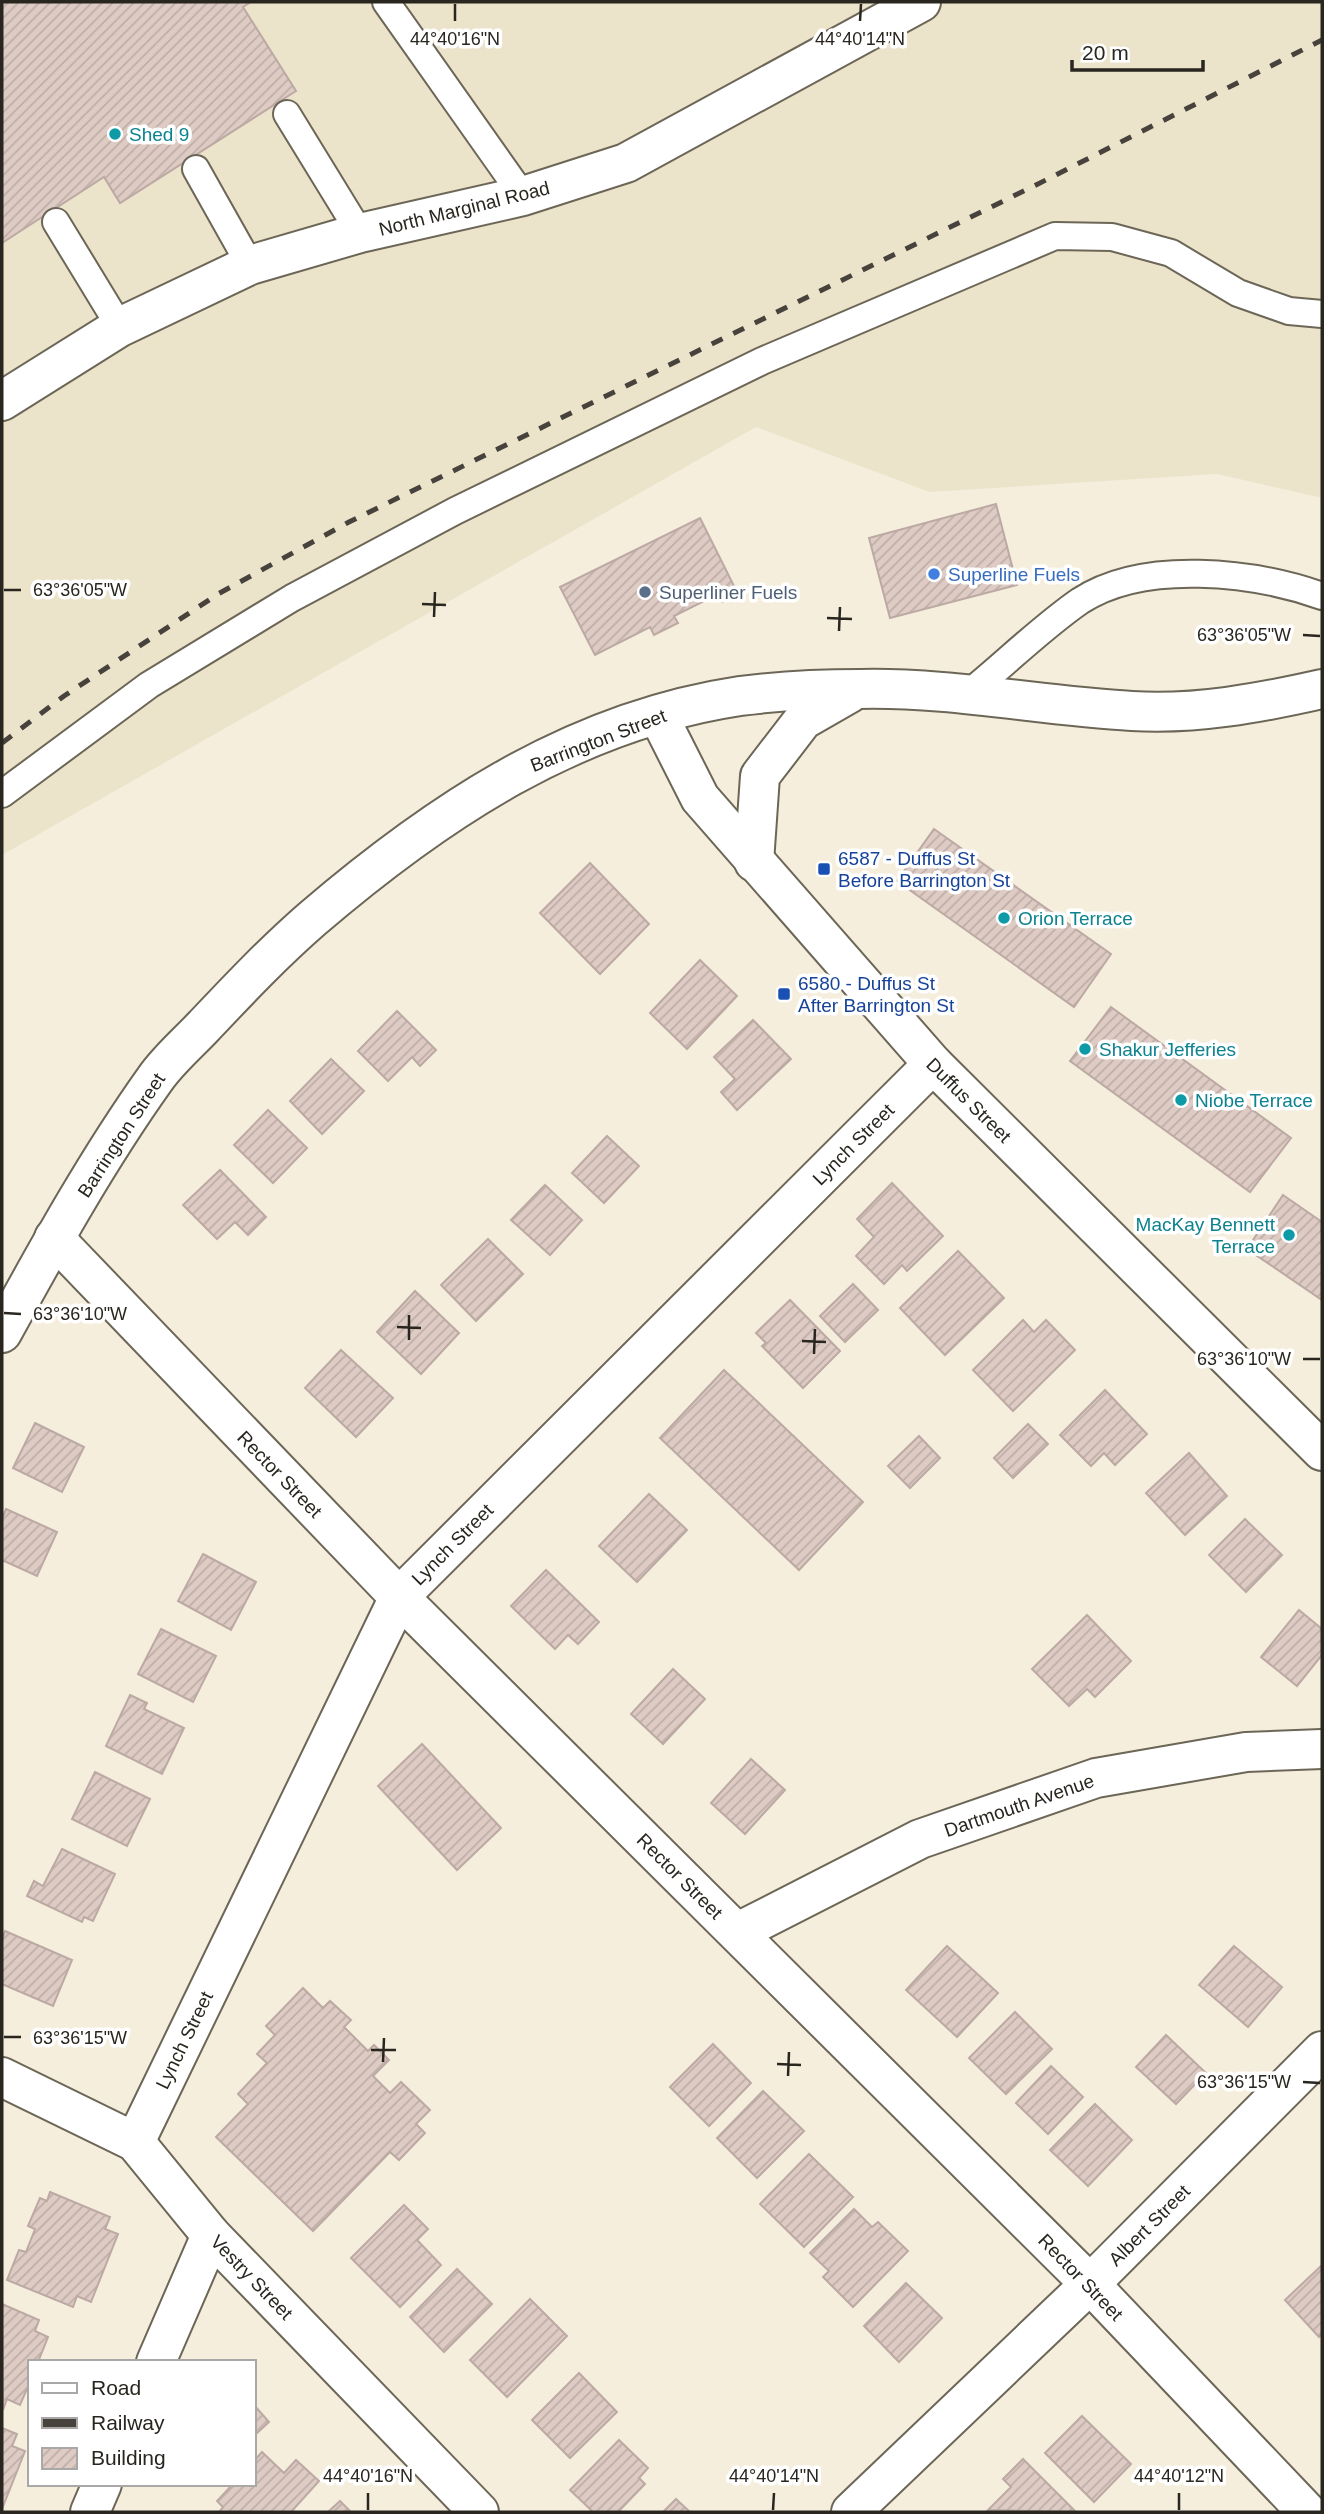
<svg xmlns="http://www.w3.org/2000/svg" width="1324" height="2514" font-family="Helvetica,sans-serif">
<style>
.built{fill:#ece3cb}
.building{fill:url(#building-hatch);stroke:#bca9a3;stroke-width:2}
.lines{fill:none;stroke-linecap:round;stroke-linejoin:round}
.lane-casing{stroke:#6c6657;stroke-width:30}
.street-casing{stroke:#6c6657;stroke-width:42}
.secondary-casing{stroke:#6c6657;stroke-width:42}
.primary-casing{stroke:#6c6657;stroke-width:42}
.lane{stroke:#fff;stroke-width:26}
.street{stroke:#fff;stroke-width:38}
.secondary{stroke:#fff;stroke-width:38}
.primary{stroke:#fff;stroke-width:38}
.rail{stroke:#47433c;stroke-width:5;stroke-dasharray:12 12;stroke-linecap:butt}
.ticks{fill:none;stroke:#292620;stroke-width:2.5}
.culture-dot{fill:#0f9aa8;stroke:#fff;stroke-width:2.5}
.shop-dot{fill:#3f7fe0;stroke:#fff;stroke-width:2.5}
.service-dot{fill:#5c6f8a;stroke:#fff;stroke-width:2.5}
.transit-dot{fill:#1a4fb4;stroke:#fff;stroke-width:2.5}
.labels{text-anchor:middle;stroke-width:7;stroke-linejoin:round;paint-order:stroke}
.culture-label{font-size:19px;fill:#0d838f;stroke:#fff;text-anchor:start}
.street-label{font-size:19px;fill:#292620;stroke:#fff}
.shop-label{font-size:19px;fill:#366cbe;stroke:#fff;text-anchor:start}
.service-label{font-size:19px;fill:#4e5e75;stroke:#fff;text-anchor:start}
.transit-label{font-size:19px;fill:#164399;stroke:#fff;text-anchor:start}
.ticks-label{font-size:18px;text-anchor:middle;fill:#292620;stroke:#fff;stroke-width:7;stroke-linejoin:round;paint-order:stroke}
</style>
<defs>
<pattern id="building-hatch" width="6" height="6" patternUnits="userSpaceOnUse" patternTransform="scale(1.75)"><rect width="6" height="6" fill="#decbc4"/><path d="M-1 1l2-2M0 6l6-6M5 7l2-2" fill="none" stroke="#beaea8"/></pattern>
</defs>
<rect width="100%" height="100%" fill="#f5eedd"/>
<polygon class="built" points="2,2 1322,2 1322,498 1217,474 930,492 756,427 2,855"/>
<g class="building">
<polygon points="2,2 251,2 243,7 296,91 120,203 104,177 2,243"/>
<polygon points="996,504 1017,585 890,618 869,538"/>
<polygon points="700,518 738,594 722,602 718,594 674,616 678,623 654,635 650,627 595,655 560,587"/>
<polygon points="934,829 1111,954 1074,1007 897,881"/>
<polygon points="590,863 649,924 600,974 540,913"/>
<polygon points="700,960 737,996 687,1049 650,1013"/>
<polygon points="1111,1007 1291,1138 1250,1192 1070,1061"/>
<polygon points="397,1011 436,1050 420,1066 412,1057 388,1081 358,1051"/>
<polygon points="753,1020 791,1059 737,1110 721,1092 735,1079 714,1057"/>
<polygon points="331,1059 364,1091 322,1134 290,1101"/>
<polygon points="268,1110 307,1148 273,1183 234,1145"/>
<polygon points="607,1136 639,1166 604,1203 572,1173"/>
<polygon points="220,1170 266,1217 248,1235 235,1222 217,1239 183,1205"/>
<polygon points="892,1183 943,1236 907,1271 902,1265 884,1284 856,1256 874,1237 857,1219"/>
<polygon points="545,1185 582,1220 550,1255 511,1220"/>
<polygon points="1283,1195 1322,1222 1322,1300 1247,1249"/>
<polygon points="488,1239 523,1274 476,1321 441,1285"/>
<polygon points="958,1251 1004,1298 945,1355 900,1308"/>
<polygon points="853,1284 878,1310 845,1342 820,1316"/>
<polygon points="415,1291 459,1333 421,1374 377,1332"/>
<polygon points="790,1300 840,1351 803,1388 762,1346 766,1343 756,1333"/>
<polygon points="1023,1320 1034,1332 1046,1320 1075,1350 1013,1411 973,1370"/>
<polygon points="341,1350 393,1398 356,1437 305,1388"/>
<polygon points="724,1370 863,1502 799,1570 660,1438"/>
<polygon points="1105,1390 1147,1434 1115,1465 1104,1453 1091,1466 1060,1435"/>
<polygon points="35,1423 84,1447 62,1492 13,1468"/>
<polygon points="1028,1424 1048,1444 1013,1478 994,1458"/>
<polygon points="919,1436 940,1458 910,1488 888,1466"/>
<polygon points="1189,1453 1227,1496 1185,1535 1146,1493"/>
<polygon points="649,1494 687,1530 637,1582 599,1546"/>
<polygon points="6,1509 57,1532 37,1576 2,1560 2,1519"/>
<polygon points="1245,1519 1282,1555 1246,1592 1209,1555"/>
<polygon points="203,1554 256,1582 231,1630 178,1601"/>
<polygon points="546,1570 599,1622 578,1644 568,1635 555,1649 511,1606"/>
<polygon points="1299,1610 1322,1629 1322,1655 1297,1686 1261,1657"/>
<polygon points="1087,1615 1131,1661 1095,1697 1087,1689 1069,1706 1032,1669"/>
<polygon points="161,1629 216,1656 193,1702 138,1674"/>
<polygon points="673,1669 705,1699 663,1744 631,1714"/>
<polygon points="130,1695 147,1703 144,1709 184,1728 162,1774 106,1746"/>
<polygon points="422,1744 501,1828 457,1870 378,1786"/>
<polygon points="751,1759 785,1790 745,1834 711,1803"/>
<polygon points="95,1772 150,1799 127,1846 72,1819"/>
<polygon points="62,1849 115,1874 93,1921 84,1917 82,1922 27,1896 34,1881 43,1886"/>
<polygon points="5,1931 72,1960 53,2006 2,1984 2,1940"/>
<polygon points="947,1946 998,1993 957,2037 906,1990"/>
<polygon points="1234,1946 1282,1987 1248,2027 1199,1985"/>
<polygon points="303,1988 323,2008 330,2001 351,2020 344,2027 368,2051 374,2045 389,2060 373,2076 390,2093 401,2082 430,2110 416,2124 425,2133 399,2160 390,2152 313,2231 216,2137 248,2104 238,2094 267,2063 257,2054 275,2035 266,2026"/>
<polygon points="1015,2012 1052,2049 1006,2094 969,2058"/>
<polygon points="1166,2035 1206,2073 1176,2104 1136,2067"/>
<polygon points="713,2044 751,2083 709,2126 670,2087"/>
<polygon points="1051,2066 1083,2097 1048,2134 1016,2103"/>
<polygon points="763,2091 804,2131 757,2178 717,2138"/>
<polygon points="1095,2104 1132,2140 1088,2186 1050,2150"/>
<polygon points="809,2154 853,2197 804,2247 760,2204"/>
<polygon points="50,2192 110,2217 105,2229 118,2234 91,2302 77,2296 73,2307 7,2280 19,2250 26,2252 28,2247 35,2229 28,2226 40,2198 47,2201"/>
<polygon points="404,2205 428,2229 417,2240 441,2265 400,2307 351,2258"/>
<polygon points="854,2209 872,2227 878,2222 908,2251 853,2307 823,2277 829,2271 810,2253"/>
<polygon points="1322,2265 1322,2334 1319,2337 1285,2300"/>
<polygon points="457,2269 492,2304 444,2352 410,2317"/>
<polygon points="906,2283 942,2318 899,2362 864,2326"/>
<polygon points="530,2299 567,2336 507,2397 470,2360"/>
<polygon points="2,2304 39,2320 35,2331 48,2337 38,2362 30,2362 30,2382 20,2405 7,2399 3,2410"/>
<polygon points="579,2373 617,2412 570,2458 532,2420"/>
<polygon points="254,2405 269,2422 254,2436"/>
<polygon points="1082,2416 1131,2464 1094,2502 1045,2453"/>
<polygon points="2,2428 17,2434 12,2446 25,2451 2,2509"/>
<polygon points="619,2440 648,2468 639,2478 645,2484 618,2512 593,2512 570,2490"/>
<polygon points="262,2452 284,2473 296,2460 319,2481 291,2512 219,2512 223,2507 217,2501 233,2484 254,2484 254,2461"/>
<polygon points="1023,2459 1076,2512 988,2510 1011,2487 1003,2479"/>
<polygon points="676,2499 690,2512 663,2512"/>
<polygon points="340,2501 351,2512 328,2512"/>
</g>
<g class="lines">
<defs>
<g id="lane">
<polyline points="386,2 523,196"/>
<polyline points="287,114 360,233"/>
<polyline points="196,169 250,265"/>
<polyline points="56,222 120,327"/>
<path d="M969,693C1006,663 1041,628 1080,601C1144,559 1254,572 1322,596"/>
<polyline points="2,794 149,685 292,598 455,511 762,361 1055,236 1112,237 1171,253 1238,293 1289,311 1322,314"/>
</g>
<g id="street">
<polyline points="2,401 120,327 250,265 360,233 523,196 626,163 921,2"/>
<polyline points="54,1238 399,1597 1090,2284 1307,2512"/>
<polyline points="738,1932 920,1839 1096,1778 1246,1752 1322,1749"/>
<polyline points="2,2077 135,2142 211,2235 479,2512"/>
<polyline points="135,2142 399,1597 933,1064"/>
<polyline points="156,2362 211,2235"/>
<polyline points="90,2512 102,2484"/>
<polyline points="851,2512 1090,2284 1322,2051"/>
</g>
<polyline id="secondary" points="658,715 700,798 933,1064 1322,1451"/>
<g id="primary">
<polyline points="754,862 760,776 803,720 850,693"/>
<path d="M2,1333C49,1247 98,1159 155,1079C168,1060 188,1043 204,1026C239,989 273,953 312,919C437,812 573,721 740,696C779,691 821,689 860,689C952,687 1040,706 1132,711C1195,715 1260,703 1322,689"/>
</g>
</defs>
<use href="#lane" class="lane-casing"/>
<use href="#street" class="street-casing"/>
<use href="#secondary" class="secondary-casing"/>
<use href="#primary" class="primary-casing"/>
<use href="#lane" class="lane"/>
<use href="#street" class="street"/>
<use href="#secondary" class="secondary"/>
<use href="#primary" class="primary"/>
<polyline class="rail" points="2,743 64,696 218,594 349,522 1036,185 1322,40"/>
</g>
<path class="ticks" d="M455,21V4M860,21L861,4M4,590H21M422,604L446,605M434,617L435,592M827,618L852,619M839,631L840,607M1303,635L1320,636M4,1313L21,1314M397,1327L421,1328M409,1340V1315M802,1341L826,1342M814,1354L815,1329M1303,1359H1320M4,2037H21M371,2050H396M383,2062L384,2038M777,2064L801,2065M788,2076L789,2052M1303,2082L1320,2083M368,2510V2493M773,2510L774,2493M1179,2510V2493"/>
<g class="culture-dot">
<circle cx="115" cy="134" r="7"/>
<circle cx="1004" cy="918" r="7"/>
<circle cx="1085" cy="1049" r="7"/>
<circle cx="1181" cy="1100" r="7"/>
<circle cx="1289" cy="1235" r="7"/>
</g>
<circle class="shop-dot" cx="934" cy="574" r="7"/>
<circle class="service-dot" cx="645" cy="592" r="7"/>
<g class="transit-dot">
<rect x="817" y="862" width="14" height="14" rx="3.5"/>
<rect x="777" y="987" width="14" height="14" rx="3.5"/>
</g>
<g class="labels">
<g class="culture-label">
<text x="129" y="141">Shed 9</text>
<text x="1018" y="925">Orion Terrace</text>
<text x="1099" y="1056">Shakur Jefferies</text>
<text x="1195" y="1107">Niobe Terrace</text>
<text x="1275" y="1231" text-anchor="end">MacKay Bennett<tspan x="1275" dy="22">Terrace</tspan></text>
</g>
<g class="street-label">
<text transform="translate(464 208) rotate(-14)" y="7">North Marginal Road</text>
<text transform="translate(598 740) rotate(-21)" y="7">Barrington Street</text>
<text transform="translate(969 1100) rotate(45)" y="7">Duffus Street</text>
<text transform="translate(121 1135) rotate(-57)" y="7">Barrington Street</text>
<text transform="translate(853 1144) rotate(-45)" y="7">Lynch Street</text>
<text transform="translate(280 1474) rotate(46)" y="7">Rector Street</text>
<text transform="translate(452 1544) rotate(-45)" y="7">Lynch Street</text>
<text transform="translate(1019 1805) rotate(-19)" y="7">Dartmouth Avenue</text>
<text transform="translate(680 1876) rotate(45)" y="7">Rector Street</text>
<text transform="translate(184 2040) rotate(-64)" y="7">Lynch Street</text>
<text transform="translate(1149 2225) rotate(-45)" y="7">Albert Street</text>
<text transform="translate(252 2277) rotate(46)" y="7">Vestry Street</text>
<text transform="translate(1081 2277) rotate(46)" y="7">Rector Street</text>
</g>
<g class="shop-label">
<text x="948" y="581">Superline Fuels</text>
</g>
<g class="service-label">
<text x="659" y="599">Superliner Fuels</text>
</g>
<g class="transit-label">
<text x="838" y="865">6587 - Duffus St<tspan x="838" dy="22">Before Barrington St</tspan></text>
<text x="798" y="990">6580 - Duffus St<tspan x="798" dy="22">After Barrington St</tspan></text>
</g>
</g>
<g class="ticks-label">
<text x="455" y="45">44°40'16"N</text>
<text x="860" y="45">44°40'14"N</text>
<text x="80" y="596">63°36'05"W</text>
<text x="1244" y="641">63°36'05"W</text>
<text x="80" y="1320">63°36'10"W</text>
<text x="1244" y="1365">63°36'10"W</text>
<text x="80" y="2044">63°36'15"W</text>
<text x="1244" y="2088">63°36'15"W</text>
<text x="368" y="2482">44°40'16"N</text>
<text x="774" y="2482">44°40'14"N</text>
<text x="1179" y="2482">44°40'12"N</text>
</g>
<rect width="1324" height="2514" fill="none" stroke="#292620" stroke-width="7"/>
<rect x="28" y="2360" width="228" height="126" fill="#ffffff" stroke="#a9a8a6" stroke-width="2"/>
<rect x="42" y="2383" width="35" height="10" fill="#ffffff" stroke="#a9a8a6" stroke-width="2"/>
<text x="91" y="2395" font-size="21" fill="#292620">Road</text>
<rect x="42" y="2418" width="35" height="10" fill="#47433c" stroke="#a9a8a6" stroke-width="2"/>
<text x="91" y="2430" font-size="21" fill="#292620">Railway</text>
<rect x="42" y="2448" width="35" height="21" fill="url(#building-hatch)" stroke="#a9a8a6" stroke-width="2"/>
<text x="91" y="2465" font-size="21" fill="#292620">Building</text>
<path d="M1072 60v10h131v-10" fill="none" stroke="#292620" stroke-width="3.5"/>
<text x="1082" y="60" font-size="21" fill="#292620" stroke="#ffffff" stroke-width="5" paint-order="stroke">20 m</text>
</svg>
